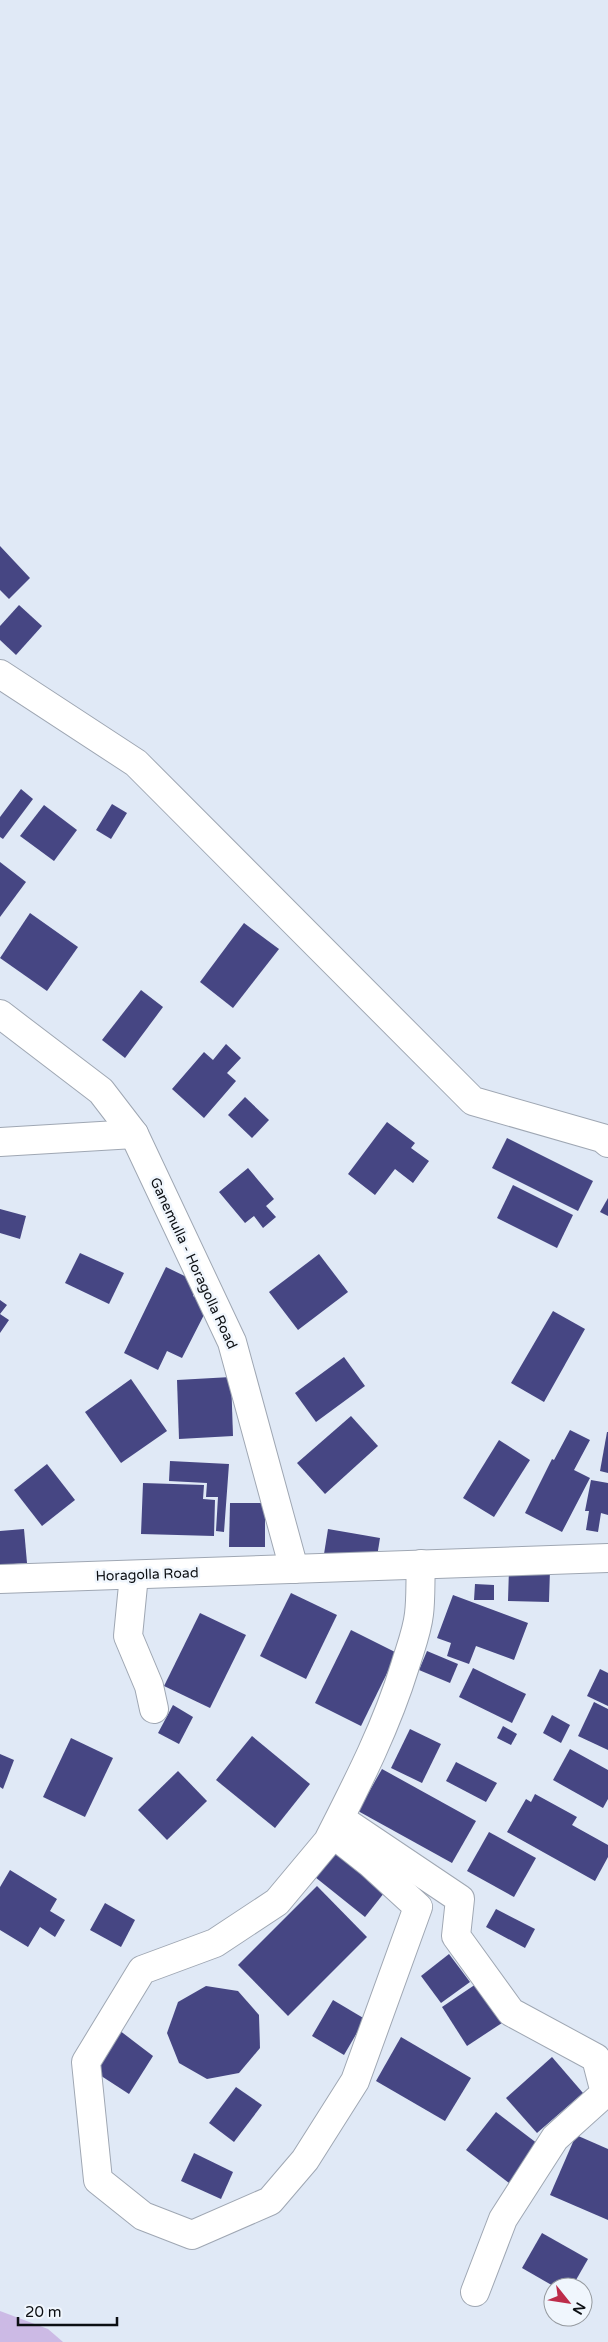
<svg xmlns="http://www.w3.org/2000/svg" width="608" height="2342" font-family="'Varela Round',sans-serif">
<style>
.green{fill:#ccbae5}
.building{fill:#464683}
.lines{fill:none;stroke-linecap:round;stroke-linejoin:round}
.minor-casing{stroke:#9fa7b3;stroke-width:30}
.minor{stroke:#fff;stroke-width:28}
.labels{text-anchor:middle;stroke-width:5;stroke-linejoin:round;paint-order:stroke}
.street-label{font-size:14px;fill:#0c0f13;stroke:#f0f6fd}
</style>
<rect width="100%" height="100%" fill="#e0e9f6"/>
<polygon class="green" points="0,2311 48,2329 63,2342 0,2342"/>
<g class="building">
<polygon points="0,546 30,578 9,599 0,590"/>
<polygon points="19,605 42,626 16,655 0,640 0,626"/>
<polygon points="21,789 33,799 3,839 0,837 0,817"/>
<polygon points="112,804 127,813 111,839 96,830"/>
<polygon points="44,805 77,830 54,861 20,836"/>
<polygon points="0,862 26,882 0,917"/>
<polygon points="30,913 78,947 47,991 0,958"/>
<polygon points="244,923 279,949 233,1008 200,982"/>
<polygon points="141,990 163,1007 125,1058 102,1040"/>
<polygon points="226,1044 241,1058 227,1073 236,1081 204,1118 172,1089 204,1052 213,1060"/>
<polygon points="245,1097 269,1120 252,1138 228,1115"/>
<polygon points="387,1122 415,1143 411,1148 429,1161 413,1183 395,1169 375,1195 348,1174"/>
<polygon points="507,1138 593,1181 578,1211 492,1168"/>
<polygon points="248,1168 274,1199 266,1206 276,1217 263,1228 254,1216 245,1223 219,1192"/>
<polygon points="513,1185 573,1215 557,1248 497,1218"/>
<polygon points="608,1198 608,1216 600,1212"/>
<polygon points="0,1209 26,1216 20,1239 0,1233"/>
<polygon points="80,1253 124,1273 109,1304 65,1283"/>
<polygon points="319,1254 348,1292 298,1330 269,1292"/>
<polygon points="166,1267 199,1283 193,1296 209,1305 182,1358 167,1351 158,1370 124,1353"/>
<polygon points="0,1300 7,1305 0,1314 9,1320 0,1333"/>
<polygon points="553,1311 585,1329 544,1402 511,1383"/>
<polygon points="344,1357 365,1386 316,1422 295,1393"/>
<polygon points="231,1377 233,1436 179,1439 177,1380"/>
<polygon points="131,1379 167,1431 121,1463 85,1412"/>
<polygon points="351,1416 378,1446 325,1494 297,1463"/>
<polygon points="570,1430 590,1440 574,1470 590,1478 562,1532 525,1513 552,1459 554,1460"/>
<polygon points="607,1432 608,1432 608,1473 600,1471"/>
<polygon points="499,1440 530,1460 494,1517 463,1498"/>
<polygon points="170,1461 229,1464 224,1532 216,1531 218,1497 206,1497 207,1483 169,1481"/>
<polygon points="47,1464 75,1500 42,1526 14,1490"/>
<polygon points="591,1480 608,1483 608,1515 601,1513 598,1532 586,1530 589,1511 585,1511"/>
<polygon points="143,1483 204,1485 203,1499 215,1500 214,1536 141,1534"/>
<polygon points="230,1503 265,1503 265,1547 229,1547"/>
<polygon points="24,1529 27,1563 0,1565 0,1531"/>
<polygon points="328,1529 380,1538 376,1563 324,1554"/>
<polygon points="509,1568 550,1569 549,1602 508,1601"/>
<polygon points="475,1584 494,1585 494,1600 474,1600"/>
<polygon points="291,1593 337,1615 306,1679 260,1656"/>
<polygon points="453,1595 528,1623 514,1660 476,1646 469,1664 447,1656 451,1643 437,1638"/>
<polygon points="200,1613 246,1635 210,1708 164,1686"/>
<polygon points="351,1630 397,1653 361,1726 315,1703"/>
<polygon points="427,1651 458,1664 450,1683 419,1670"/>
<polygon points="473,1668 526,1694 512,1723 459,1697"/>
<polygon points="600,1669 608,1673 608,1706 587,1696"/>
<polygon points="594,1702 608,1709 608,1750 578,1736"/>
<polygon points="173,1705 193,1717 179,1744 158,1733"/>
<polygon points="552,1715 570,1725 561,1743 543,1733"/>
<polygon points="503,1726 517,1734 511,1745 497,1738"/>
<polygon points="410,1729 441,1744 422,1783 391,1768"/>
<polygon points="252,1736 310,1784 275,1828 216,1780"/>
<polygon points="71,1738 113,1758 85,1817 43,1797"/>
<polygon points="570,1749 608,1770 608,1799 603,1808 553,1780"/>
<polygon points="0,1754 14,1760 3,1789 0,1787"/>
<polygon points="456,1762 497,1783 486,1802 446,1781"/>
<polygon points="382,1769 476,1821 452,1863 358,1811"/>
<polygon points="178,1771 207,1801 167,1840 138,1810"/>
<polygon points="535,1794 577,1817 572,1825 608,1845 608,1857 595,1881 507,1832 526,1799 531,1802"/>
<polygon points="489,1832 536,1858 514,1897 467,1871"/>
<polygon points="333,1845 388,1888 365,1917 310,1873"/>
<polygon points="10,1870 57,1899 50,1911 65,1920 55,1937 40,1927 28,1947 0,1930 0,1887"/>
<polygon points="317,1886 367,1937 288,2016 238,1965"/>
<polygon points="105,1903 135,1920 121,1947 90,1930"/>
<polygon points="496,1909 535,1929 525,1948 486,1927"/>
<polygon points="449,1954 470,1982 441,2003 421,1976"/>
<polygon points="479,1982 505,2021 467,2046 442,2007"/>
<polygon points="206,1986 238,1991 259,2015 260,2048 239,2073 207,2079 179,2063 167,2033 178,2002"/>
<polygon points="333,2000 365,2019 344,2055 312,2036"/>
<polygon points="115,2027 153,2056 129,2094 89,2068"/>
<polygon points="401,2037 471,2078 445,2121 376,2081"/>
<polygon points="552,2057 583,2093 537,2133 506,2098"/>
<polygon points="236,2087 262,2105 234,2142 209,2123"/>
<polygon points="496,2112 538,2144 509,2183 466,2150"/>
<polygon points="576,2135 608,2149 608,2220 550,2195"/>
<polygon points="194,2153 233,2172 221,2199 181,2181"/>
<polygon points="542,2233 588,2259 572,2287 555,2287 522,2268"/>
</g>
<g class="lines">
<defs>
<g id="minor">
<polyline points="0,674 136,763 473,1101 602,1138 608,1143"/>
<polyline points="0,1014 101,1091 134,1134 232,1342 294,1569"/>
<polyline points="0,1142 134,1134"/>
<polyline points="134,1575 128,1636 149,1686 154,1709"/>
<polyline points="0,1579 608,1558"/>
<polyline points="341,1819 460,1899 456,1936 511,2012 596,2058 605,2093 555,2138 503,2219 475,2292"/>
<path d="M332,1833L370,1863L418,1907L355,2081L305,2160L270,2201L192,2235L143,2216L98,2180L86,2062L142,1970L215,1943L277,1902L328,1841C357,1784 386,1728 405,1666C410,1649 417,1632 419,1614C421,1598 420,1581 421,1564"/>
</g>
</defs>
<use href="#minor" class="minor-casing"/>
<use href="#minor" class="minor"/>
</g>
<g class="labels">
<g class="street-label">
<text transform="translate(194 1263) rotate(65)" y="5">Ganemulla - Horagolla Road</text>
<text transform="translate(147 1574) rotate(-2)" y="5">Horagolla Road</text>
</g>
</g>
<g transform="translate(568 2302) rotate(120)"><circle r="24" fill="#f0f6fd" stroke="#959a9f"/>
<path d="M0-4L9 19L0 12L-9 19Z" fill="#bd2c4a"/>
<text y="-8" font-size="14" font-weight="bold" text-anchor="middle" fill="#0c0f13">N</text>
</g>
<path d="M18 2317v8h99v-8" fill="none" stroke="#0c0f13" stroke-width="2.5"/>
<text x="25" y="2317" font-size="15" fill="#0c0f13" stroke="#f0f6fd" stroke-width="4" paint-order="stroke">20 m</text>
</svg>
